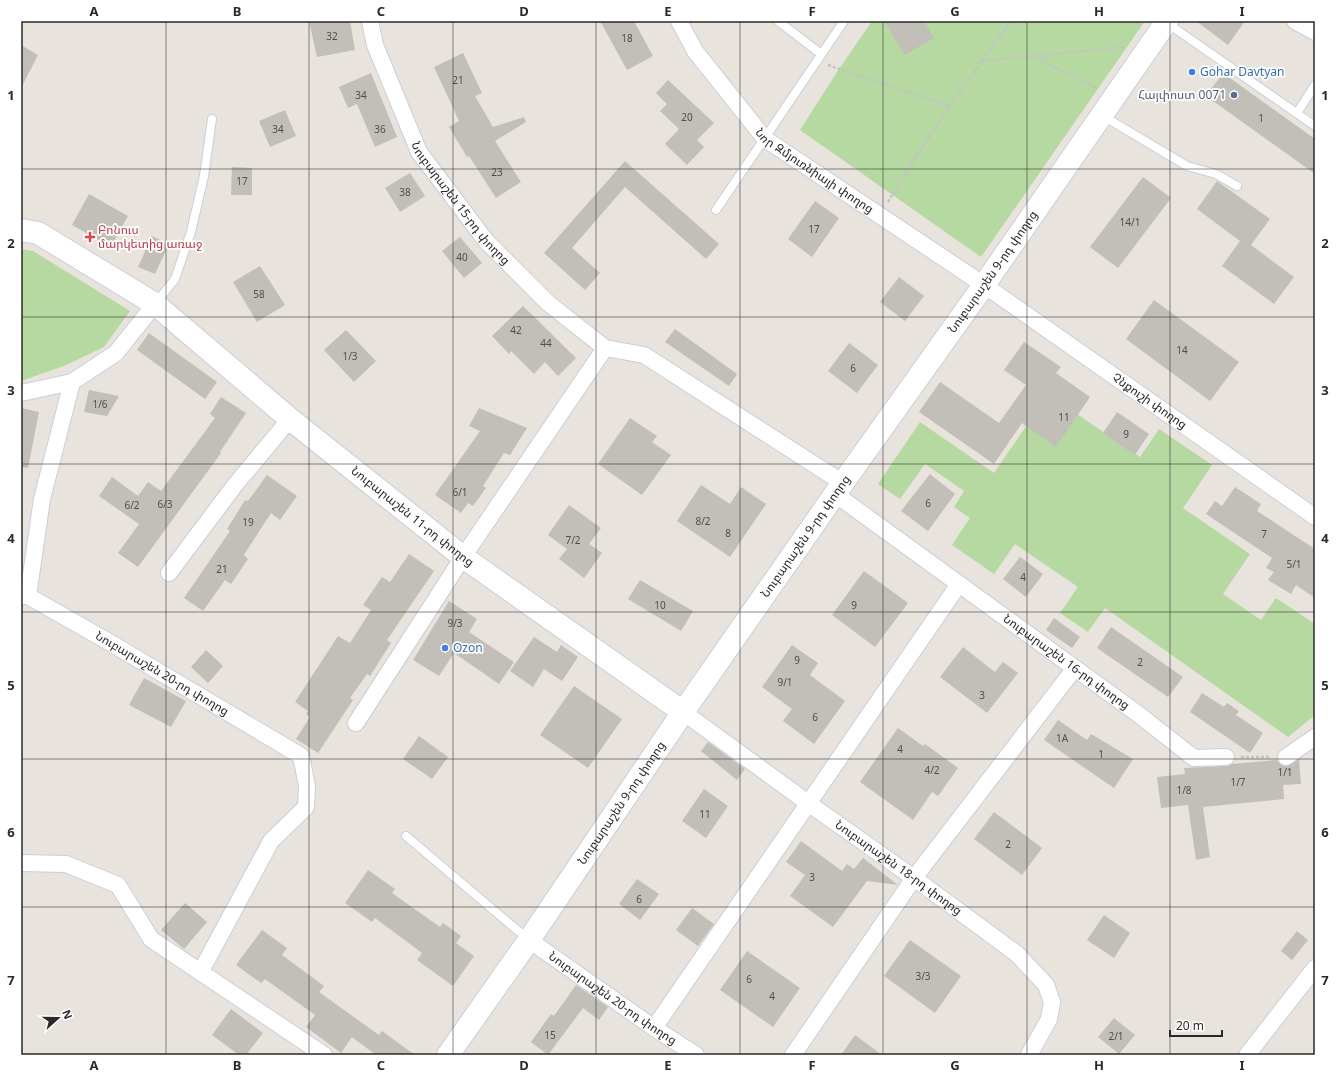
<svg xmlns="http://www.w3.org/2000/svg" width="1336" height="1076" font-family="'Noto Sans','Noto Sans Armenian',sans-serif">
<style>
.green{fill:#b5d9a0}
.building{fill:#c2beb8}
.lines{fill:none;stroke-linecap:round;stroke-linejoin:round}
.lane-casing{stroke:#cbced9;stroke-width:10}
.street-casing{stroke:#cbced9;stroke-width:18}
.secondary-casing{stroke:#cbced9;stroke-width:24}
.path{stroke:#c3c3c3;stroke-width:2.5;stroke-dasharray:3 2;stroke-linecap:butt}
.lane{stroke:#fff;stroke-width:8}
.street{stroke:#fff;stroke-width:16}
.secondary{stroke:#fff;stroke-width:22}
.grid{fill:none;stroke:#292929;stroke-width:1;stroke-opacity:0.55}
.shop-dot{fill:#3f7fe0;stroke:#fff;stroke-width:1.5}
.service-dot{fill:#5c6f8a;stroke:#fff;stroke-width:1.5}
.health-dot{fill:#e0444e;stroke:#fff;stroke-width:1.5}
.labels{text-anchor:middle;stroke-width:3.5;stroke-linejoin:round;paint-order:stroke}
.number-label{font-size:10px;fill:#4f4e4d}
.shop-label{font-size:12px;fill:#366cbe;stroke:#fff;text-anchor:start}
.service-label{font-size:12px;fill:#4e5e75;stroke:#fff;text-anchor:end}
.street-label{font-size:12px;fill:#292929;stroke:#fff}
.health-label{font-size:12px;fill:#be3a42;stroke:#fff;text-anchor:start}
.neatline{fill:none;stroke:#292929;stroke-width:1.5}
.grid-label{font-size:13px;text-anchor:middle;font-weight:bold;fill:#292929}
</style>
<rect width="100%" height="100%" fill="#e9e3dd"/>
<g class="green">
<polygon points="872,21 1145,21 981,257 800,130 839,69"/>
<polygon points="21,249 33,251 130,311 104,347 64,366 21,381"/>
<polygon points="1077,414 1140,457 1159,429 1212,465 1183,508 1250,554 1223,594 1261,620 1276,598 1315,624 1315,715 1288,737 1105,608 1088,632 1060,613 1078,587 1015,544 994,574 952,545 970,518 954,507 964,491 925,464 900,499 878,484 920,422 994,473 1027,425"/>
</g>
<g class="building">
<polygon points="309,21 350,21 355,50 317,57"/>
<polygon points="600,21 634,21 653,56 627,70"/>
<polygon points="884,21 924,21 934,38 905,55"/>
<polygon points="1196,21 1245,21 1228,45"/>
<polygon points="21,45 38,55 21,88"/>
<polygon points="463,53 482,93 475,96 493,127 524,117 526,122 495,141 521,182 496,198 469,156 467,157 449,127 459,121 434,67"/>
<polygon points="371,73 397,137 375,147 357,104 348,108 339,87"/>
<polygon points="1223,73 1315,139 1315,174 1206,96"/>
<polygon points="668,80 714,123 697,140 704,147 687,165 665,144 679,129 660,111 667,104 656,93"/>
<polygon points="285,110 296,136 270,147 259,121"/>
<polygon points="625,161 719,244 706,259 625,187 572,248 600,273 585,290 544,253"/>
<polygon points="232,167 252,168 252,195 231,195"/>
<polygon points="410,173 425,196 400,212 385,188"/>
<polygon points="1143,177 1171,198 1118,268 1090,247"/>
<polygon points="1217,181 1270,219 1251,245 1294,277 1274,304 1222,266 1240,241 1197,209"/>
<polygon points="89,194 128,216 111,247 72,225"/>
<polygon points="815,201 839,218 812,257 788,239"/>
<polygon points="152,236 169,244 155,274 138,267"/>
<polygon points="460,237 482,263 464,278 442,251"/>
<polygon points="260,266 285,305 257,322 233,282"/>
<polygon points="899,277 924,296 905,321 880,302"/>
<polygon points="1154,300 1239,362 1210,401 1126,339"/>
<polygon points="523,306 576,358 558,376 545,362 534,374 511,351 509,354 492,336"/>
<polygon points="675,329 737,374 729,386 665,342"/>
<polygon points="346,330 376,361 354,382 324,350"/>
<polygon points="149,333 217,382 205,399 137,350"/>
<polygon points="1024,342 1061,367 1056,373 1090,397 1056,447 1022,423 994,464 919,412 940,382 999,423 1026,385 1004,370"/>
<polygon points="849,343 878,365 857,393 828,371"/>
<polygon points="89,390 119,396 107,416 84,412"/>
<polygon points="221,397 246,413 220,452 221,453 138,567 118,553 139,524 99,496 112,477 138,496 148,482 161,491 215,418 210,414"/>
<polygon points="21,408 39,412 28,468 21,467"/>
<polygon points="479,408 527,428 510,455 504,453 483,486 486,488 473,506 468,503 461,513 435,495 480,431 469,426"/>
<polygon points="1117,412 1149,434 1135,455 1103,433"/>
<polygon points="630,418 657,436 652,442 671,455 642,495 598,464"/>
<polygon points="930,474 955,494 928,531 901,511"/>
<polygon points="267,475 297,496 280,520 271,513 244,555 248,559 231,584 225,580 203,611 184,598 230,531 227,529 245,500 248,501"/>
<polygon points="701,485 730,504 741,487 766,504 730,557 677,521"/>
<polygon points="1235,487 1261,504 1257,511 1315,549 1315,598 1296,585 1291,594 1268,580 1274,572 1266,568 1272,558 1206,514 1215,501 1222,506"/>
<polygon points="569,505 601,528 589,544 602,553 584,578 559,559 567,549 548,535"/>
<polygon points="409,554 434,571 387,640 391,643 370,676 367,674 350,698 353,700 318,753 296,739 310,717 306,714 308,711 295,702 338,636 350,643 371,610 363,605 382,577 390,582"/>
<polygon points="1020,557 1043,574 1026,597 1003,579"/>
<polygon points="864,571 908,603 875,647 832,615"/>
<polygon points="640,580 693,611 681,631 628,599"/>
<polygon points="449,601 477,619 469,632 514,662 499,684 454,653 439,676 413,660"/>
<polygon points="1054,618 1080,637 1072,648 1046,630"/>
<polygon points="1111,627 1183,677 1168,697 1097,648"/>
<polygon points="534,637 557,652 561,645 578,657 562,681 544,669 533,687 510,671"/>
<polygon points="792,645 818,663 810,675 845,701 814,744 783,721 792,709 762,687"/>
<polygon points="963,647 995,672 1003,662 1018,673 987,713 940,677"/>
<polygon points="206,650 223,666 208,683 191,667"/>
<polygon points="144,678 186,701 171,727 129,705"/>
<polygon points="574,686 622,719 588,768 540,735"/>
<polygon points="1202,693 1224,707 1227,703 1239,711 1236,715 1263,733 1250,753 1190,712"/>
<polygon points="1058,720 1087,740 1091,734 1133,759 1114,788 1044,740"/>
<polygon points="898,728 923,746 925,744 958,768 938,796 932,792 913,820 860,782"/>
<polygon points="419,736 448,757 432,779 403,759"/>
<polygon points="708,742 745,769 737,780 701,751"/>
<polygon points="1299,759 1301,784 1283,785 1284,799 1203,807 1210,857 1196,860 1188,805 1161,808 1157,777 1185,774 1184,768 1226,766 1232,764 1277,760 1282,765 1287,766"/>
<polygon points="704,789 728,806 706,838 682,821"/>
<polygon points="994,812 1042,848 1022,875 974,839"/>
<polygon points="801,841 842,871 847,864 854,869 863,858 898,885 867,881 833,927 790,896 805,875 786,862"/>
<polygon points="368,870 395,889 392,893 440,927 443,923 461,936 456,943 474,956 453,986 417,960 422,953 375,918 372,922 345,903"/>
<polygon points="637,879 659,894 640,920 619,904"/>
<polygon points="185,903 207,922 184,949 161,930"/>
<polygon points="692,908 714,924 698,946 676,930"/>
<polygon points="1104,915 1130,933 1114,958 1087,940"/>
<polygon points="262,930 287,948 282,955 324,986 319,992 379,1035 382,1031 415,1055 376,1055 352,1037 341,1053 306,1027 315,1015 265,979 261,983 236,965"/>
<polygon points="1297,931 1308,940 1292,960 1281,951"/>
<polygon points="910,940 961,976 935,1013 884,976"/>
<polygon points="747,951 800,988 773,1027 720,990"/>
<polygon points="576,985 608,1007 599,1020 583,1008 548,1055 531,1042 551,1014 554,1016"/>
<polygon points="231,1009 263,1033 246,1055 239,1055 212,1035"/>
<polygon points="1114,1018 1135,1035 1119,1054 1098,1037"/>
<polygon points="855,1035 882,1055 841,1055"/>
</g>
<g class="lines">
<defs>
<g id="lane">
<polyline points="778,21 821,54"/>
<polyline points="1167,23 1315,126"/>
<polyline points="1297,113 1315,85"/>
<polyline points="1103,116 1187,166 1216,174 1237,186"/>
<polyline points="716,210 844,21"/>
<polyline points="155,304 175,279 191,232 204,176 212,119"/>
<polyline points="406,836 529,940"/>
</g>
<g id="street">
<path id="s1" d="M370,21L375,45L419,152L486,241L548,303L605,348L644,355L843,483"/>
<path id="s2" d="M679,21L695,51L765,139L984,285L1315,517"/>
<polyline points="1295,21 1315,32"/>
<polyline points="21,393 72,382 116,353 155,304"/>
<path id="s3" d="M835,494L1138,714L1194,758L1226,757"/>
<polyline points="169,573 235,485 290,419"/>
<path id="s4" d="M21,596H28L109,642L301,756L307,786L306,807L271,841L201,971"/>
<polyline points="28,596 42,499 72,382"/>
<path id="s5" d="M683,712L808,803L914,878L1017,954L1046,985L1052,1002L1049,1019L1029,1055"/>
<polyline points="356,723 463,557 605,348"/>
<polyline points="1286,757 1315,737"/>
<polyline points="21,863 66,864 118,885 151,939 324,1055"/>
<path id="s6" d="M529,940L654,1028L696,1055"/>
<polyline points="654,1028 959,584"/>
<polyline points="793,1055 914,878 1075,668"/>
<polyline points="1247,1055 1315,968"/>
</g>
<g id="secondary">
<path id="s7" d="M21,230L38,233L155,304L290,419L463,557L683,712"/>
<path id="s8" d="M448,1055L529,940L683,712L835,494L984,285L1167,21"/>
</g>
</defs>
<use href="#lane" class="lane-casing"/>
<use href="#street" class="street-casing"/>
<use href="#secondary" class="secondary-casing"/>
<g class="path">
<polyline points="1135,21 1141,25"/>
<polyline points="1035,57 1098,88"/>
<polyline points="981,61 1125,47"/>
<polyline points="828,65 949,106"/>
<path d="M888,202C926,139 967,79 1012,21"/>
<polyline points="1241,757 1270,757"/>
</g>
<use href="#lane" class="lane"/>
<use href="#street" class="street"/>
<use href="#secondary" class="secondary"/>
</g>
<path class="grid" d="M166,21V1055M309,21V1055M453,21V1055M596,21V1055M740,21V1055M883,21V1055M1027,21V1055M1170,21V1055M21,169H1315M21,317H1315M21,464H1315M21,612H1315M21,759H1315M21,907H1315"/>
<g class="shop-dot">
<circle cx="1192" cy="72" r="4"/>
<circle cx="445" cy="648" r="4"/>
</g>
<circle class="service-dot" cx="1234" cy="95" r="4"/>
<path class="health-dot" d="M88 231h4v4h4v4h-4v4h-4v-4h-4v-4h4z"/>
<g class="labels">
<g class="number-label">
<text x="332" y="40">32</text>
<text x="627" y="42">18</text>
<text x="458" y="84">21</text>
<text x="361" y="99">34</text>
<text x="687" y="121">20</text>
<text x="1261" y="122">1</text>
<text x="278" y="133">34</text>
<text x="380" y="133">36</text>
<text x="497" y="176">23</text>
<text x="242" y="185">17</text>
<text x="405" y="196">38</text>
<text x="1130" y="226">14/1</text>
<text x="814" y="233">17</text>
<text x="462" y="261">40</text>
<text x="259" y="298">58</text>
<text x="516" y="334">42</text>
<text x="546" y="347">44</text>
<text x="1182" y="354">14</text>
<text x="350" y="360">1/3</text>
<text x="853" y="372">6</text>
<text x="100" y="408">1/6</text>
<text x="1064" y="421">11</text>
<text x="1126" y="438">9</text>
<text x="460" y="496">6/1</text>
<text x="928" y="507">6</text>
<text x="165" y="508">6/3</text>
<text x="132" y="509">6/2</text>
<text x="703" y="525">8/2</text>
<text x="248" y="526">19</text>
<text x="728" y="537">8</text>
<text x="1264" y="538">7</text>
<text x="573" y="544">7/2</text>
<text x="1294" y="568">5/1</text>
<text x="222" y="573">21</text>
<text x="1023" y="581">4</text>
<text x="660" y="609">10</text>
<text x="854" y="609">9</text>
<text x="455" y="627">9/3</text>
<text x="797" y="664">9</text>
<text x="1140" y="666">2</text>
<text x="785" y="686">9/1</text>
<text x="982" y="699">3</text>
<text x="815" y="721">6</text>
<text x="1062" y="742">1A</text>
<text x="900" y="753">4</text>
<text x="1101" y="758">1</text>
<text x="932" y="774">4/2</text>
<text x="1285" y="776">1/1</text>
<text x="1238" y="786">1/7</text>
<text x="1184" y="794">1/8</text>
<text x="705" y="818">11</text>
<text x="1008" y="848">2</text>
<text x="812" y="881">3</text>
<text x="639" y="903">6</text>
<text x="923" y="980">3/3</text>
<text x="749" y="983">6</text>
<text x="772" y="1000">4</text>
<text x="550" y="1039">15</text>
<text x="1116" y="1040">2/1</text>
</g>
<g class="shop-label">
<text x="1200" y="76">Gohar Davtyan</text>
<text x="453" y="652">Ozon</text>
</g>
<g class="service-label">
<text x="1226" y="99">Հայփոստ 0071</text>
</g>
<g class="street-label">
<text dy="4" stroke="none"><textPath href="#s2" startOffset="205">Նոր Զմյուռնիայի փողոց</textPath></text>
<text dy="4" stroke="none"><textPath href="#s1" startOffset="206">Նուբարաշեն 15-րդ փողոց</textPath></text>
<text dy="4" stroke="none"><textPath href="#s8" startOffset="954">Նուբարաշեն 9-րդ փողոց</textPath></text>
<text dy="4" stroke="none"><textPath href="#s2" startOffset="612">Չնքուշի փողոց</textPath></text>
<text dy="4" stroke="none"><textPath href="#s7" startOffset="488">Նուբարաշեն 11-րդ փողոց</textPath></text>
<text dy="4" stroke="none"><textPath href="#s8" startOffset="630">Նուբարաշեն 9-րդ փողոց</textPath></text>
<text dy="4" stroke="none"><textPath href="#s3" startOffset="286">Նուբարաշեն 16-րդ փողոց</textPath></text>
<text dy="4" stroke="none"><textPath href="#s4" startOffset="162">Նուբարաշեն 20-րդ փողոց</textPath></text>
<text dy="4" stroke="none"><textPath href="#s8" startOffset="306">Նուբարաշեն 9-րդ փողոց</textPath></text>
<text dy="4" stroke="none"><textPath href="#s5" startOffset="266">Նուբարաշեն 18-րդ փողոց</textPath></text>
<text dy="4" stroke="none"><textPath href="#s6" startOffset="102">Նուբարաշեն 20-րդ փողոց</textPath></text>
</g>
<g class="health-label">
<text x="98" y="234">Բոնուս<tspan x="98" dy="14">մարկետից առաջ</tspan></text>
</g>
</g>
<rect width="1336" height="1076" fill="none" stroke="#ffffff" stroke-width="44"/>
<g transform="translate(58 1018) rotate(69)" stroke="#ffffff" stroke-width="3" paint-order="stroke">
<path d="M0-3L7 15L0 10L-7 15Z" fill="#292929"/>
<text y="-6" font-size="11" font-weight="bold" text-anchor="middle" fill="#292929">N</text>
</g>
<path d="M1170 1030v6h52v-6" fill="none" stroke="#292929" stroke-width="2"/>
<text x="1176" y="1030" font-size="12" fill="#292929" stroke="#ffffff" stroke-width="3" paint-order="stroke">20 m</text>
<rect x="22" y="22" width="1292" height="1032" class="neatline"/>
<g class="grid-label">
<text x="94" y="16">A</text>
<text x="237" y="16">B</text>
<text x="381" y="16">C</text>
<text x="524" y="16">D</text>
<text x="668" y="16">E</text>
<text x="812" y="16">F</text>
<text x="955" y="16">G</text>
<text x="1099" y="16">H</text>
<text x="1242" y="16">I</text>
<text x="11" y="100">1</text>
<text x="1325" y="100">1</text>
<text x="11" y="248">2</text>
<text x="1325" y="248">2</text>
<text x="11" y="395">3</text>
<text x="1325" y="395">3</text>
<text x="11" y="543">4</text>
<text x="1325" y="543">4</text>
<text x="11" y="690">5</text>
<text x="1325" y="690">5</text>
<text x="11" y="837">6</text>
<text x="1325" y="837">6</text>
<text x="11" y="985">7</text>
<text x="1325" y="985">7</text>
<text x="94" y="1070">A</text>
<text x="237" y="1070">B</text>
<text x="381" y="1070">C</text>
<text x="524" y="1070">D</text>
<text x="668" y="1070">E</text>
<text x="812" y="1070">F</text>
<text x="955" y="1070">G</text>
<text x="1099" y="1070">H</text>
<text x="1242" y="1070">I</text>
</g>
</svg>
